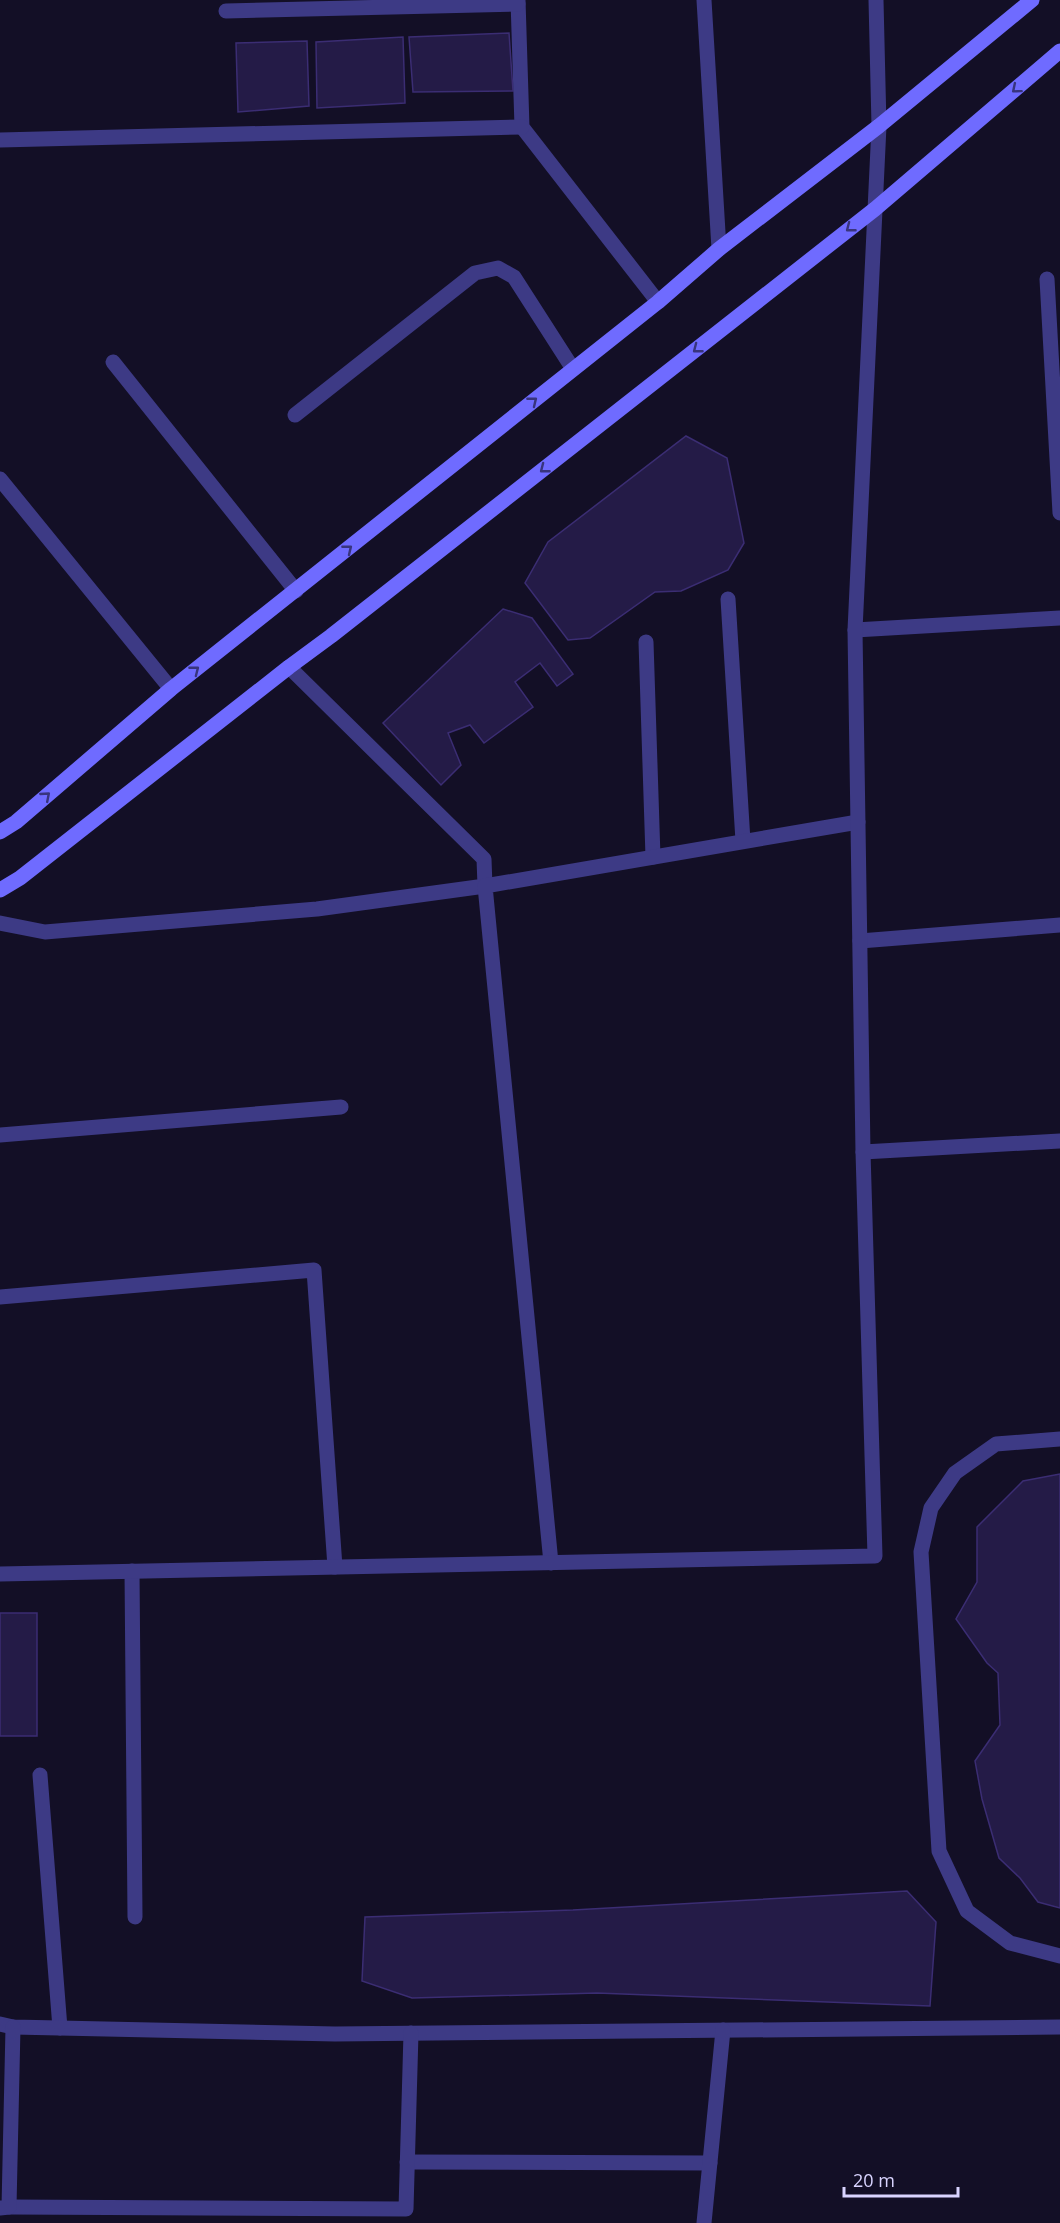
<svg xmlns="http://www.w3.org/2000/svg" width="1060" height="2223" font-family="'Open Sans',sans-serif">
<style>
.building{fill:#241b47;stroke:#3b2d73;stroke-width:1.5}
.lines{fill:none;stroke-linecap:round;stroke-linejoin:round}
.lane{stroke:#3d3a85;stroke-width:15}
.street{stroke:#3d3a85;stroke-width:15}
.secondary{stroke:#6f6bff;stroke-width:15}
.oneway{stroke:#38347d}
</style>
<rect width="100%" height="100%" fill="#130f26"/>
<g class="building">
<polygon points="509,33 513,91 413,92 409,37"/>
<polygon points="403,37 405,103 317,108 316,42"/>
<polygon points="307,41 309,106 238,112 236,43"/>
<polygon points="686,436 727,458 744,543 728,570 681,591 655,592 590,638 568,640 525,583 548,542"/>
<polygon points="503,609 532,618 573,674 557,686 540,663 515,682 533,707 484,743 470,725 448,733 461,765 441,785 383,723"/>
<polygon points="1060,1474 1060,1908 1038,1902 1020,1878 999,1858 982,1799 975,1761 1000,1725 998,1673 987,1663 956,1619 977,1582 977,1527 1023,1481"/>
<rect x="0" y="1613" width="37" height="123"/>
<polygon points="907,1891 936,1922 930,2006 597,1993 412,1998 362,1981 365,1917 573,1910"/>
</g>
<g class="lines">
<polyline class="lane" points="1060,1439 996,1444 955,1473 931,1508 921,1552 939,1851 967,1911 1010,1943 1060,1956"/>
<g class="street">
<polyline points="518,0 522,127 658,302"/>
<polyline points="704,0 719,249"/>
<polyline points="226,11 518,4"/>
<polyline points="0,140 522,127"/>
<polyline points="1047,279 1060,513"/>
<polyline points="113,362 296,591"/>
<polyline points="295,415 475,273 498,268 514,277 573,369"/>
<polyline points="0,479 171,689"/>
<polyline points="728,599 743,841"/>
<polyline points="855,630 1060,618"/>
<polyline points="646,642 653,857"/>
<polyline points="0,923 45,932 317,909 485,886 484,859 289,667"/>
<polyline points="860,941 1060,925"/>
<polyline points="0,1135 341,1107"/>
<polyline points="863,1152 1060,1141"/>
<polyline points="0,1297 314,1270 335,1567"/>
<polyline points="551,1563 485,886 858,822"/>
<polyline points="132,1571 135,1917"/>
<polyline points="0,1574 875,1556 863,1152 855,630 879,126 876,0"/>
<polyline points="40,1775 60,2028"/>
<polyline points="0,2024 13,2027 335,2034 1060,2027"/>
<polyline points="407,2162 710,2163"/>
<polyline points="9,2207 406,2209 411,2033"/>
<polyline points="0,2208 9,2207 13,2027"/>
<polyline points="704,2223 723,2030"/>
</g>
<g class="secondary">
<polyline points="0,832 16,822 171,689 658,302 719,249 879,126 1032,0"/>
<polyline points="0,890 20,878 289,667 331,636 875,209 1060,51"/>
</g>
</g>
<defs><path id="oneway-chevron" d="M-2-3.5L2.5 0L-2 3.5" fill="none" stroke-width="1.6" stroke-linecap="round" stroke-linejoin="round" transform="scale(1.5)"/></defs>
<g class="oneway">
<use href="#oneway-chevron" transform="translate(1016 89) rotate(140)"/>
<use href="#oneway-chevron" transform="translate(850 228) rotate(142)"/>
<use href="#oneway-chevron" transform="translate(697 349) rotate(142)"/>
<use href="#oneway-chevron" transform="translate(533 401) rotate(-39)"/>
<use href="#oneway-chevron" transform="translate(544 469) rotate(142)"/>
<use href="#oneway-chevron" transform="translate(348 549) rotate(-39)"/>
<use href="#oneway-chevron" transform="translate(195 670) rotate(-38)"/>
<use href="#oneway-chevron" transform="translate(46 796) rotate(-41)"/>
</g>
<path d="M844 2187v9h114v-9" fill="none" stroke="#d9d4ff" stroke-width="3"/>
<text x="853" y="2187" font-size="18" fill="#d9d4ff" stroke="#130f26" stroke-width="4.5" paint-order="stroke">20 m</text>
</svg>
